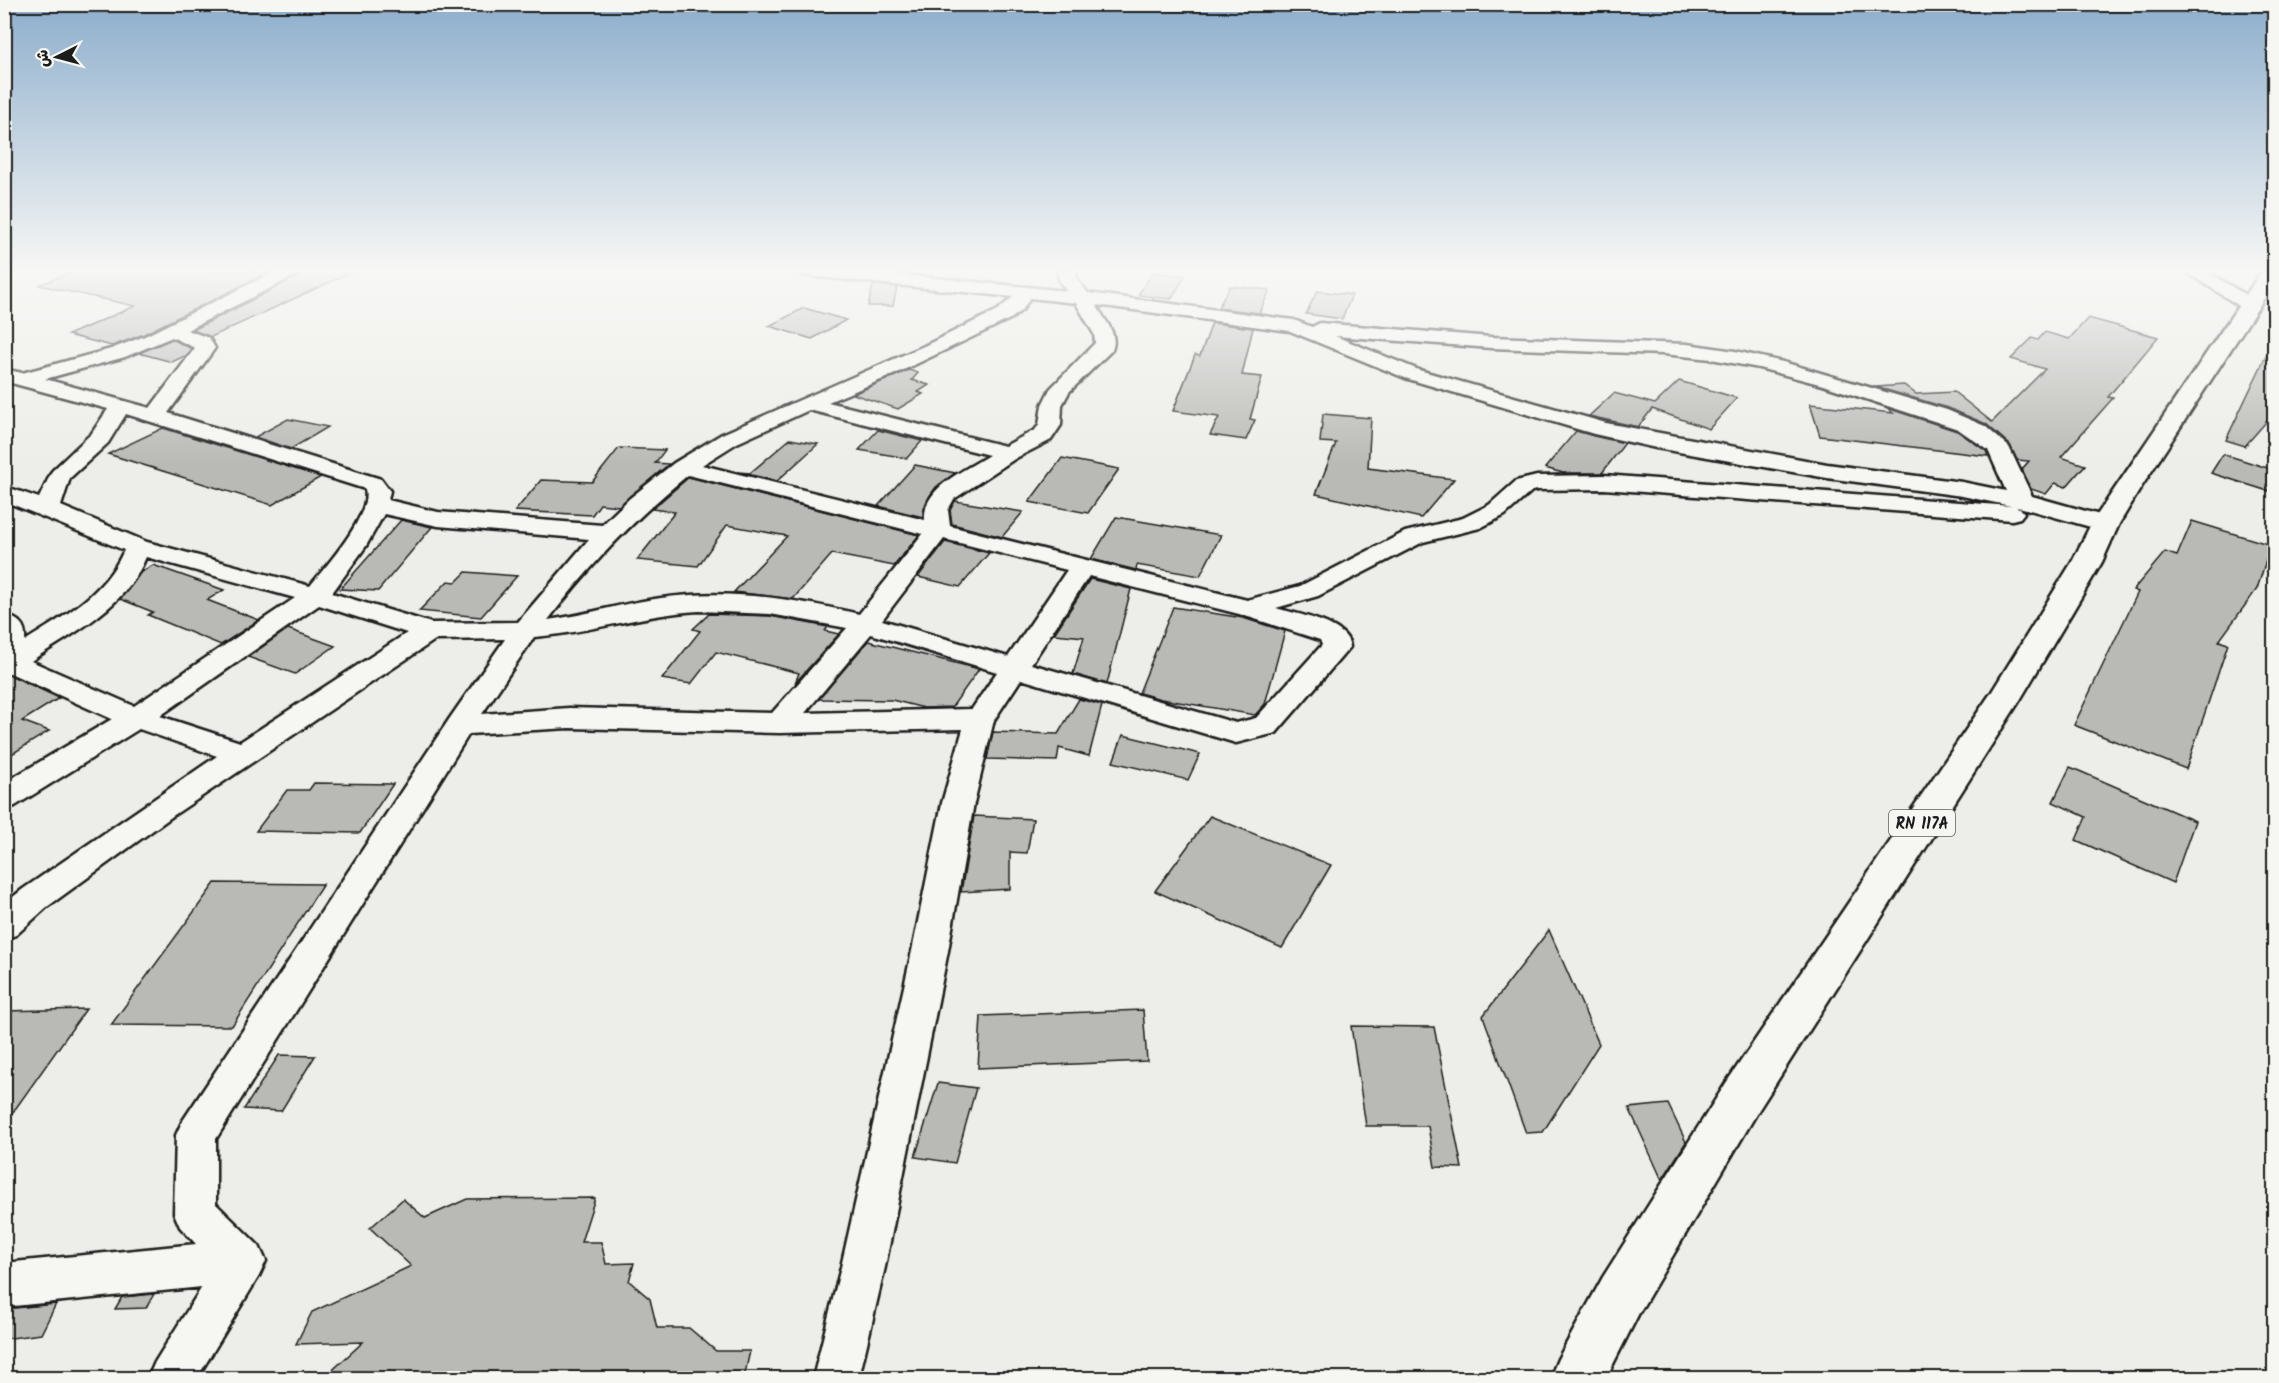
<svg xmlns="http://www.w3.org/2000/svg" width="2279" height="1383" font-family="Kalam,'Playpen Sans Arabic',sans-serif">
<style>
.building{fill:#b9b9b6;stroke:#1c1c1c;stroke-width:1.5}
.lines{fill:none;stroke-linecap:round;stroke-linejoin:round}
.minor-casing{stroke:#1c1c1c;stroke-width:5}
.primary-casing{stroke:#1c1c1c;stroke-width:5}
.minor{fill:#f6f6f2;fill-rule:evenodd}
.primary{fill:#f6f6f2;fill-rule:evenodd}
.labels{text-anchor:middle;stroke-width:4.5;stroke-linejoin:round;paint-order:stroke}
.shield{fill:#f6f6f2;stroke:#5d5d5c;stroke-width:1.5}
.shield-label{font-size:16px;font-weight:bold;fill:#1c1c1c}
</style>
<rect width="100%" height="100%" fill="#edede9"/>
<filter id="ink" filterUnits="userSpaceOnUse"><feTurbulence type="fractalNoise" baseFrequency=".0167" numOctaves="2"/><feDisplacementMap in="SourceGraphic" scale="12" xChannelSelector="R" yChannelSelector="G"/><feConvolveMatrix kernelMatrix="1 2 1 2 8 2 1 2 1" color-interpolation-filters="sRGB"/></filter>
<g filter="url(#ink)">
<g class="building">
<polygon points="75,271 271,271 144,334 112,346 68,335 135,306 39,285"/>
<polygon points="301,271 354,271 211,337 193,330 297,277"/>
<polygon points="1153,272 1185,276 1171,299 1138,295"/>
<polygon points="873,285 897,287 893,306 868,306"/>
<polygon points="1230,286 1270,290 1259,313 1218,308"/>
<polygon points="1317,291 1352,295 1342,319 1306,314"/>
<polygon points="804,308 846,320 812,339 769,326"/>
<polygon points="2088,318 2158,337 2108,397 2113,398 2061,457 2085,465 2066,487 2055,483 2046,494 2031,489 2022,469 2029,461 2017,460 2010,445 1986,424 1948,408 1876,387 1904,385 1916,394 1954,392 1992,422 2045,369 2011,359 2032,338 2038,340 2045,332 2069,339"/>
<polygon points="1212,323 1253,328 1242,375 1262,377 1250,419 1255,420 1246,440 1210,435 1219,417 1173,411 1195,355 1200,356"/>
<polygon points="172,339 192,349 187,355 172,362 139,353"/>
<polygon points="2274,339 2274,413 2245,446 2226,440"/>
<polygon points="909,370 918,373 912,380 929,385 918,392 923,394 898,409 853,394"/>
<polygon points="1679,381 1737,398 1709,429 1652,409 1638,427 1589,416 1614,393 1655,404"/>
<polygon points="1810,404 1893,413 1887,408 1957,431 1986,451 1988,456 1820,436"/>
<polygon points="1323,414 1371,418 1368,468 1454,479 1421,518 1316,494 1336,443 1320,442"/>
<polygon points="288,419 328,427 291,449 255,437"/>
<polygon points="163,428 321,477 272,505 108,454"/>
<polygon points="878,430 922,441 907,458 859,450"/>
<polygon points="1576,431 1594,436 1625,443 1602,473 1563,473 1545,468"/>
<polygon points="790,439 818,444 777,481 738,472 750,473"/>
<polygon points="619,448 665,450 655,463 669,464 619,506 600,504 592,515 515,511 541,480 592,482"/>
<polygon points="2223,454 2274,470 2274,480 2268,491 2211,473"/>
<polygon points="1062,458 1119,469 1088,513 1029,502"/>
<polygon points="915,465 955,473 936,487 929,497 923,517 878,506"/>
<polygon points="689,477 919,535 894,566 832,554 793,599 734,592 787,536 727,525 698,566 637,560 675,512 652,509"/>
<polygon points="955,501 1023,512 1002,537 952,524 950,510"/>
<polygon points="1116,517 1221,535 1200,576 1137,565 1136,570 1091,559"/>
<polygon points="401,520 432,527 378,591 340,589"/>
<polygon points="2192,521 2271,545 2257,589 2219,641 2228,644 2186,769 2074,725 2138,592 2133,590 2165,552 2177,556"/>
<polygon points="945,542 989,553 960,587 918,577"/>
<polygon points="153,565 224,590 207,600 259,620 221,645 148,615 153,612 120,599 141,572"/>
<polygon points="466,572 517,576 481,617 419,611 448,581 456,582"/>
<polygon points="1090,579 1131,589 1107,684 1073,674 1084,637 1054,634"/>
<polygon points="1173,607 1243,618 1285,631 1265,704 1255,715 1161,699 1139,693"/>
<polygon points="709,614 770,616 828,627 825,631 839,634 795,683 799,673 716,652 691,684 662,679 700,631 693,629"/>
<polygon points="288,629 335,646 295,674 248,657"/>
<polygon points="868,641 979,669 952,707 924,708 892,700 819,699"/>
<polygon points="10,675 59,698 22,721 49,731 4,759 4,677"/>
<polygon points="1079,699 1102,705 1089,756 1059,748 1057,761 987,759 993,732 1058,734"/>
<polygon points="1123,735 1200,754 1188,780 1113,762"/>
<polygon points="2070,767 2195,821 2173,883 2076,840 2086,817 2053,802"/>
<polygon points="314,783 393,784 360,833 256,831 287,790 309,790"/>
<polygon points="974,816 1033,819 1027,853 1010,852 1010,889 961,892"/>
<polygon points="1210,816 1331,865 1282,948 1155,891"/>
<polygon points="215,883 323,884 232,1026 111,1025"/>
<polygon points="1549,930 1599,1044 1543,1132 1526,1133 1483,1016"/>
<polygon points="86,1009 4,1125 4,1011"/>
<polygon points="1143,1010 1147,1061 978,1068 981,1016"/>
<polygon points="1351,1026 1434,1027 1462,1168 1435,1167 1428,1126 1366,1126"/>
<polygon points="279,1055 315,1056 281,1111 244,1109"/>
<polygon points="938,1083 976,1088 955,1163 915,1157"/>
<polygon points="1668,1104 1686,1142 1662,1180 1629,1108"/>
<polygon points="595,1198 581,1242 601,1242 606,1264 634,1263 629,1281 650,1299 657,1328 689,1328 716,1351 750,1351 744,1378 324,1378 363,1342 296,1344 312,1312 411,1266 370,1228 403,1199 425,1218 467,1199"/>
<polygon points="154,1294 146,1308 115,1309 122,1297"/>
<polygon points="56,1304 41,1334 4,1339 4,1309"/>
</g>
<g class="lines">
<defs>
<g id="minor">
<path d="M276,271H299L296,275L187,330L209,338L215,348L168,413L381,479L390,491L388,500L438,512L602,525L630,498L674,463L722,434L924,346L998,310L1013,297L809,276L803,275L800,271H863L1067,291L1060,282L1057,271H1075L1078,281L1088,293L1294,320L1312,327L1320,323L1491,337L1687,344L1735,351L1783,362L1947,410L1985,426L2009,447L2032,496L2114,519L2117,524L2114,529L2105,531L2019,507H2016L2020,508L2024,513L2020,518L2012,520L1604,489L1537,490L1532,491L1505,515L1480,528L1423,542L1318,596L1276,608C1296,614 1349,623 1350,647L1276,733L1236,743L1021,679L994,720L974,803L948,951L885,1267L859,1378H813L841,1267L912,951L942,803L963,729L780,733L569,728L469,734L216,1139V1204L259,1246L266,1261L259,1276L197,1378H148L155,1362L202,1287L4,1307V1263L196,1244L180,1227L174,1213L176,1135L182,1122L450,718L505,639L435,640L174,815L47,907L16,935L4,939V904L23,889L217,756L139,729L15,806L4,809V783L112,719L10,673L4,675V615C20,619 26,625 25,641C64,616 105,594 124,550L4,501V486L39,498L52,471L92,433L108,409L4,381V369L22,373L111,349L145,336ZM1030,298L1076,303L1094,334L1095,343L1050,389L1042,405L1039,425L1035,430L1005,446L828,402L893,375L1012,318L1022,310ZM1096,305L1290,331L1405,378L1594,434L1656,448L1827,478L1962,496L2011,506L1604,475L1537,476L1516,481L1489,505L1463,518L1405,532L1300,586L1247,600L950,526L948,510L954,499L1016,458L1051,440L1061,425L1062,405L1069,392L1112,350C1119,334 1104,319 1096,305ZM1335,336L1491,348L1663,354L1711,359L1759,368L1823,385L1958,429L1988,450L2006,491L1962,482L1827,464L1606,423L1419,370ZM172,337L195,348L150,408L45,379L125,357ZM809,410L989,455C966,470 922,487 925,520L702,465L737,443ZM126,414L365,489C372,515 326,566 310,586L147,542L61,506L70,478L108,443ZM688,475L923,534L859,614C795,599 727,588 661,598C623,603 586,615 548,620C590,565 635,518 688,475ZM384,514L438,526L589,539L518,622L431,623L332,593L366,546ZM944,539L1067,570L1008,657L882,620ZM146,557L295,598L134,706L31,661C74,632 125,608 146,557ZM1089,576L1239,614L1320,640L1322,645L1256,718L1236,723L1031,664ZM319,605L407,633L240,742L160,716ZM699,611L770,614L847,628L772,713L569,708L482,714L534,637C590,633 643,614 699,611ZM871,634L997,672L972,709L805,713Z"/>
<polygon points="2185,271 2206,271 2256,301 2259,305 2256,309 2244,309"/>
</g>
<polygon id="primary" points="2262,271 2274,271 2274,283 2142,486 2119,524 2102,562 2020,700 1758,1111 1639,1313 1606,1378 1550,1378 1558,1359 1603,1277 1726,1083 1991,693 2072,562 2091,524"/>
</defs>
<use href="#minor" class="minor-casing"/>
<use href="#primary" class="primary-casing"/>
<use href="#minor" class="minor"/>
<use href="#primary" class="primary"/>
</g>
</g>
<linearGradient id="sky" x2="0" y2="1"><stop stop-color="#8daecc"/><stop offset="0.58" stop-color="#f7f7f5"/><stop offset="1" stop-color="#f7f7f5" stop-opacity="0"/></linearGradient>
<rect width="2279" height="465" fill="url(#sky)"/>
<g class="labels">
<rect class="shield" x="1889" y="810" width="66" height="26" rx="4.5"/>
<g class="shield-label">
<text x="1922" y="829">RN 117A</text>
</g>
</g>
<rect width="2279" height="1383" fill="none" stroke="#f6f6f2" stroke-width="24"/>
<rect x="12" y="12" width="2255" height="1359" fill="none" stroke="#1c1c1c" stroke-width="2" filter="url(#ink)"/>
<g transform="translate(57 57) rotate(264)" stroke="#f6f6f2" stroke-width="4.5" paint-order="stroke">
<path d="M0-4.5L10 22L0 15L-10 22Z" fill="#1c1c1c"/>
<text y="-9" font-size="16" font-weight="bold" text-anchor="middle" fill="#1c1c1c">ش</text>
</g>
</svg>
